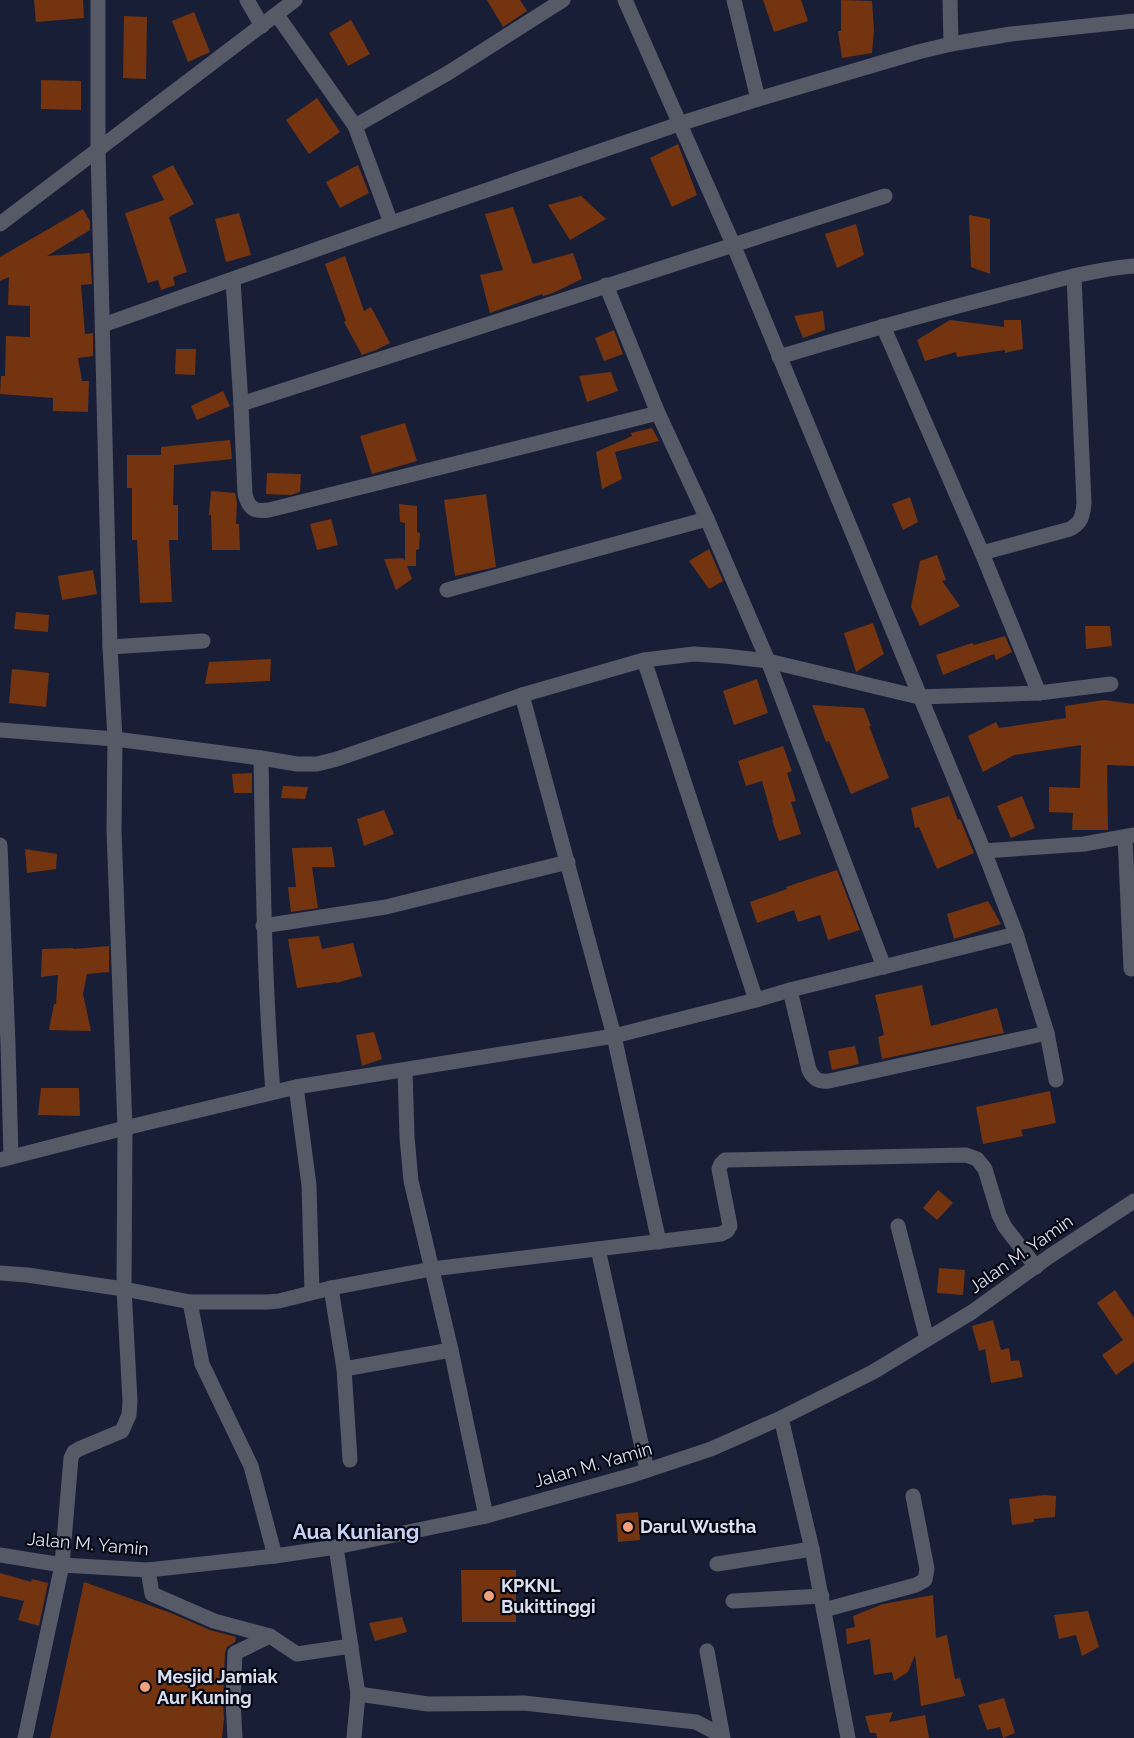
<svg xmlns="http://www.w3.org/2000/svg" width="1134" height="1738" font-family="Raleway,sans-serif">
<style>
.building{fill:#74340f}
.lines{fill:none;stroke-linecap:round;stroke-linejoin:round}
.minor{stroke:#565a67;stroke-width:15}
.tertiary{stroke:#565a67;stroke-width:15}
.poi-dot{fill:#f1a17c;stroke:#060913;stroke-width:2}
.labels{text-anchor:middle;stroke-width:4.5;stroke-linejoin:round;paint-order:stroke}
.street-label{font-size:18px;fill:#dbe0f1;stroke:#060913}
.poi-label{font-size:18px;font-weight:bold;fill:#dbe0f1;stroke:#060913;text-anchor:start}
.quarter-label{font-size:21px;font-weight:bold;fill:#c7d1f3;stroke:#060913}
</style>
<rect width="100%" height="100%" fill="#181e36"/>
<g class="building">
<polygon points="34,0 83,0 84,18 36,22"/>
<polygon points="487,0 520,0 527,11 503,27"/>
<polygon points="763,0 801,0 808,21 774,32"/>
<polygon points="841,0 872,1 874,30 872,53 842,58 838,31 841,31"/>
<polygon points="194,12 210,52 188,62 172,21"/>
<polygon points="124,16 147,17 146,79 123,78"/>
<polygon points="351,20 370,54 348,66 329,33"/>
<polygon points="41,80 81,81 81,110 41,109"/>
<polygon points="317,98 340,132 309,154 286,120"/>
<polygon points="678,144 697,195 672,207 650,158"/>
<polygon points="173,165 194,204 169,217 187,272 173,277 175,285 161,290 158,280 148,283 125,213 164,200 152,176"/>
<polygon points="358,165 369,193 340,208 326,182"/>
<polygon points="581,196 606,219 570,240 548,205"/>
<polygon points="513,207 533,264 573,253 582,279 553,293 543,296 542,294 490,313 480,275 503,270 485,214"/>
<polygon points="83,209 90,221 90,230 47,256 90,253 92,284 81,285 85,334 93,333 93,356 78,358 82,381 89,381 88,412 53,411 53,398 0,394 1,376 5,376 6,336 30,337 30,306 8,305 9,277 0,281 0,257"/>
<polygon points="239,213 251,255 226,262 215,219"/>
<polygon points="969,215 990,219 990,274 971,267"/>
<polygon points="856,224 864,255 837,268 825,234"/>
<polygon points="345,256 364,311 371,307 390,343 376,350 362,355 344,322 346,321 325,264"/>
<polygon points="823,311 825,330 803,338 794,316"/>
<polygon points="950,320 1004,327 1004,320 1021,320 1023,349 1005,353 1005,350 957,357 956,352 925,361 917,340"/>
<polygon points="614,330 623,354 604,361 595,338"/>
<polygon points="176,349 196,349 195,375 175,374"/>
<polygon points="611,372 618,391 587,402 579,376"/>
<polygon points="223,391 230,406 197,420 191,406"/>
<polygon points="405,423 417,461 372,474 360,436"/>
<polygon points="652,428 659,441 615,452 622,479 602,489 596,452 632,436 631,433"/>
<polygon points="230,440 232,459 174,465 173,505 178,505 178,540 169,540 172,602 140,603 137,540 132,540 132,488 127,488 127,455 161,455 161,447"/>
<polygon points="267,473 301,474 300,492 291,495 266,494"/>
<polygon points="211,491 235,493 237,502 236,524 239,524 240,550 212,550 211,515 209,515"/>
<polygon points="486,494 496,567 455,576 444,500"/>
<polygon points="910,497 918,522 903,530 892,504"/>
<polygon points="399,504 417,506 417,532 420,533 419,549 416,550 416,566 407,566 412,579 396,590 384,559 403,558 405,561 405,523 400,522"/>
<polygon points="331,519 338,545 317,550 310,524"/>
<polygon points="709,549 723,581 709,589 689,561"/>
<polygon points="937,555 946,580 942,581 960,606 920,626 911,607 920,561"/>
<polygon points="93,570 97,594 62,600 58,576"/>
<polygon points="16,612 49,615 48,632 14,629"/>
<polygon points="873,623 884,654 856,672 844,633"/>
<polygon points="1085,626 1110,626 1112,646 1086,649"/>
<polygon points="1005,636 1012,652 996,660 994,654 943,675 936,655 972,643 974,645"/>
<polygon points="271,659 270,681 205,684 209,662"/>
<polygon points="12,669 49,673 46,707 9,703"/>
<polygon points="757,679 768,713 734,725 723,691"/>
<polygon points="1104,700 1134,704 1134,766 1107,765 1108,830 1072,830 1073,813 1049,812 1049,787 1080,788 1081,745 1014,755 983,772 968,736 996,722 999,728 1066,718 1065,706"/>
<polygon points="812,705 864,708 871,726 869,726 889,778 851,794 829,741 826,742"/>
<polygon points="783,746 792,771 787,773 796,801 791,802 801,834 779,841 772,820 773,820 762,781 746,786 738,761"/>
<polygon points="252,773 252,793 234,793 232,774"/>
<polygon points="283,786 308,787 305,799 281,798"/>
<polygon points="949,796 958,820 960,819 974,853 937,869 919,827 915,828 911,808"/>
<polygon points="1022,796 1035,828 1011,838 997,806"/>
<polygon points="384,810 394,834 364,846 357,819"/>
<polygon points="332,847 335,867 312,867 318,908 291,912 288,887 296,887 292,848"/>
<polygon points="25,849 57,854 56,869 27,873"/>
<polygon points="837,870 860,930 828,940 820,915 798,922 794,910 757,923 750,902 787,889 786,887"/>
<polygon points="988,901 1001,924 954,939 947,914"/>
<polygon points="319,936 322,949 353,943 362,976 336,983 336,982 297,988 288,939"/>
<polygon points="109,946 109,972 87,974 83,994 91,1031 49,1030 54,1004 56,1004 58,975 41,977 42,949 73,948 73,949"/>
<polygon points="922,985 931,1026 997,1008 1004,1033 882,1059 878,1037 884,1035 875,995"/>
<polygon points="374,1032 382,1059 362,1066 356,1035"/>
<polygon points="855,1046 859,1064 832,1070 828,1051"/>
<polygon points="41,1088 79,1088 80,1116 38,1115"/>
<polygon points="1050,1091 1056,1123 1021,1130 1023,1136 983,1144 976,1107"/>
<polygon points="938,1190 953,1203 937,1220 923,1208"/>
<polygon points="939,1268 965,1270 963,1295 937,1293"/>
<polygon points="1115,1290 1134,1318 1134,1362 1116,1375 1102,1355 1123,1340 1097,1303"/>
<polygon points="993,1320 1001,1350 1009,1348 1011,1361 1019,1360 1023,1377 991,1383 985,1349 979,1351 972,1326"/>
<polygon points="1045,1495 1056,1496 1055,1517 1034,1519 1034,1522 1012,1525 1009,1499"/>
<polygon points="638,1512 640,1540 618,1542 616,1514"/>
<polygon points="461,1570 516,1570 516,1622 462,1622"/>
<polygon points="0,1573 31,1582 32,1579 48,1583 39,1626 18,1620 24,1601 0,1596"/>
<polygon points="84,1582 171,1613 210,1630 236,1637 235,1642 227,1647 225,1653 223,1701 224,1719 222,1738 50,1738"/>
<polygon points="933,1595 936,1638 947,1635 955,1679 960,1678 965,1696 921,1706 915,1655 908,1672 894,1681 892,1672 874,1675 870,1639 847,1644 846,1629 855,1627 853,1616 883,1604"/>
<polygon points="1088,1611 1099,1647 1082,1656 1076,1635 1059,1639 1054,1615"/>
<polygon points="402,1617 407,1632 375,1641 369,1623"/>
<polygon points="1004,1698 1015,1733 1003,1738 1000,1727 987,1730 978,1705"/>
<polygon points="893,1712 889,1722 925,1715 929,1738 877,1738 876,1733 870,1733 865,1716"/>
</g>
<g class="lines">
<g class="minor">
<polyline points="247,0 262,26"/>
<polyline points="625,0 733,244 984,851 1016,934 1047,1033 1056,1080"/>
<polyline points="734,0 758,99"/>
<polyline points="950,0 951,44"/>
<polyline points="277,15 355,126 391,223"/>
<polyline points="355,126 448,73 563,0"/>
<path d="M233,280L241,404L245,494C249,509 254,512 269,510L658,413"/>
<polyline points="606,285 658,413 707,519 768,661 884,967"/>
<polyline points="103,325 391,223 679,124 758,99 918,52 951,44 1011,34 1134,21"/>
<polyline points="883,326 982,553 1039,693"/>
<path d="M779,357C852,335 926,314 1000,295C1044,284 1088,270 1134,266"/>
<polyline points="241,404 885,196"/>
<path d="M982,553L1070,529C1081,523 1083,516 1084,503L1074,276"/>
<polyline points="447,590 707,519"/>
<polyline points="110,647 203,641"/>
<polyline points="644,660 756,1000"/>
<polyline points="522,695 614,1036 659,1242"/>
<polyline points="0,730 115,739 261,758 297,764 317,764 337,759 522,695 644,660 694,654 725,656 768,661 919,697 1039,693 1111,684"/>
<path d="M261,758C263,869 264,981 273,1092"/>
<polyline points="1125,837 1131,969"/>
<polyline points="0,845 8,1044 11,1157"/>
<polyline points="984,851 1084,844 1134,835"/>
<polyline points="263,926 386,907 568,862"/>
<path d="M790,990L809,1070C814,1079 818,1082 829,1081L1047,1033"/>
<polyline points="405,1070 407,1137 411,1181 451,1350 486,1516"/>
<polyline points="296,1087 309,1185 312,1292"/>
<polyline points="0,1160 125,1128 296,1087 614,1036 756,1000 790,990 1016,934"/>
<polyline points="898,1226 927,1339"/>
<polyline points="598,1249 647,1470"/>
<polyline points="0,1273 27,1275 124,1289 190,1302 267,1302 279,1301 331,1288 432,1269 721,1234 727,1231 730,1226 719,1169 721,1164 725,1160 966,1155 977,1159 985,1169 999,1215 1005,1227 1036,1267"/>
<polyline points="331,1288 344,1369 350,1460"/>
<polyline points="190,1302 202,1364 251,1466 275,1556"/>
<polyline points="344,1369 451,1350"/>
<polyline points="781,1418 812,1549 848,1738"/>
<polyline points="336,1547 358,1694 354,1738"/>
<polyline points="717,1564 812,1549"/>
<polyline points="148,1570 152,1594 214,1621 270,1636"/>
<polyline points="733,1601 822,1596"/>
<polyline points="824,1610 916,1585 925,1580 927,1569 913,1496"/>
<polyline points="707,1651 723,1738"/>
<polyline points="358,1694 428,1704 524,1703 696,1722 715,1732 722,1738"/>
<polyline points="25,1738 62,1565 71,1458 74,1452 79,1449 122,1431 129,1415 130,1401 124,1289 125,1128 114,830 115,739 110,647 98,149 98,0"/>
<polyline points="235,1738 233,1701 235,1653 270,1636 297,1654 351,1646"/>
</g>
<g class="tertiary">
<polyline points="0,224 295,0"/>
<polyline points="0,1555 62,1565 148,1570 275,1556 336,1547 486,1516 633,1475 711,1449 781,1418 873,1372 972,1312 1050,1256 1134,1201"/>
</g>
</g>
<g class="poi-dot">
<circle cx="628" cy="1527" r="6"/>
<circle cx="489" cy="1596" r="6"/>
<circle cx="145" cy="1687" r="6"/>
</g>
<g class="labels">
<g class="street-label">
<text transform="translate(1021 1254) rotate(-35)" y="6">Jalan M. Yamin</text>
<text transform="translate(593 1465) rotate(-16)" y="6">Jalan M. Yamin</text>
<text transform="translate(88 1544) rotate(5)" y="6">Jalan M. Yamin</text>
</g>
<g class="poi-label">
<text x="640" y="1533">Darul Wustha</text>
<text x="501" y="1592">KPKNL<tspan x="501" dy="21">Bukittinggi</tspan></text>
<text x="157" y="1683">Mesjid Jamiak<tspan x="157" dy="21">Aur Kuning</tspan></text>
</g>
<g class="quarter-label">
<text x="356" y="1539">Aua Kuniang</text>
</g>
</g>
</svg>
